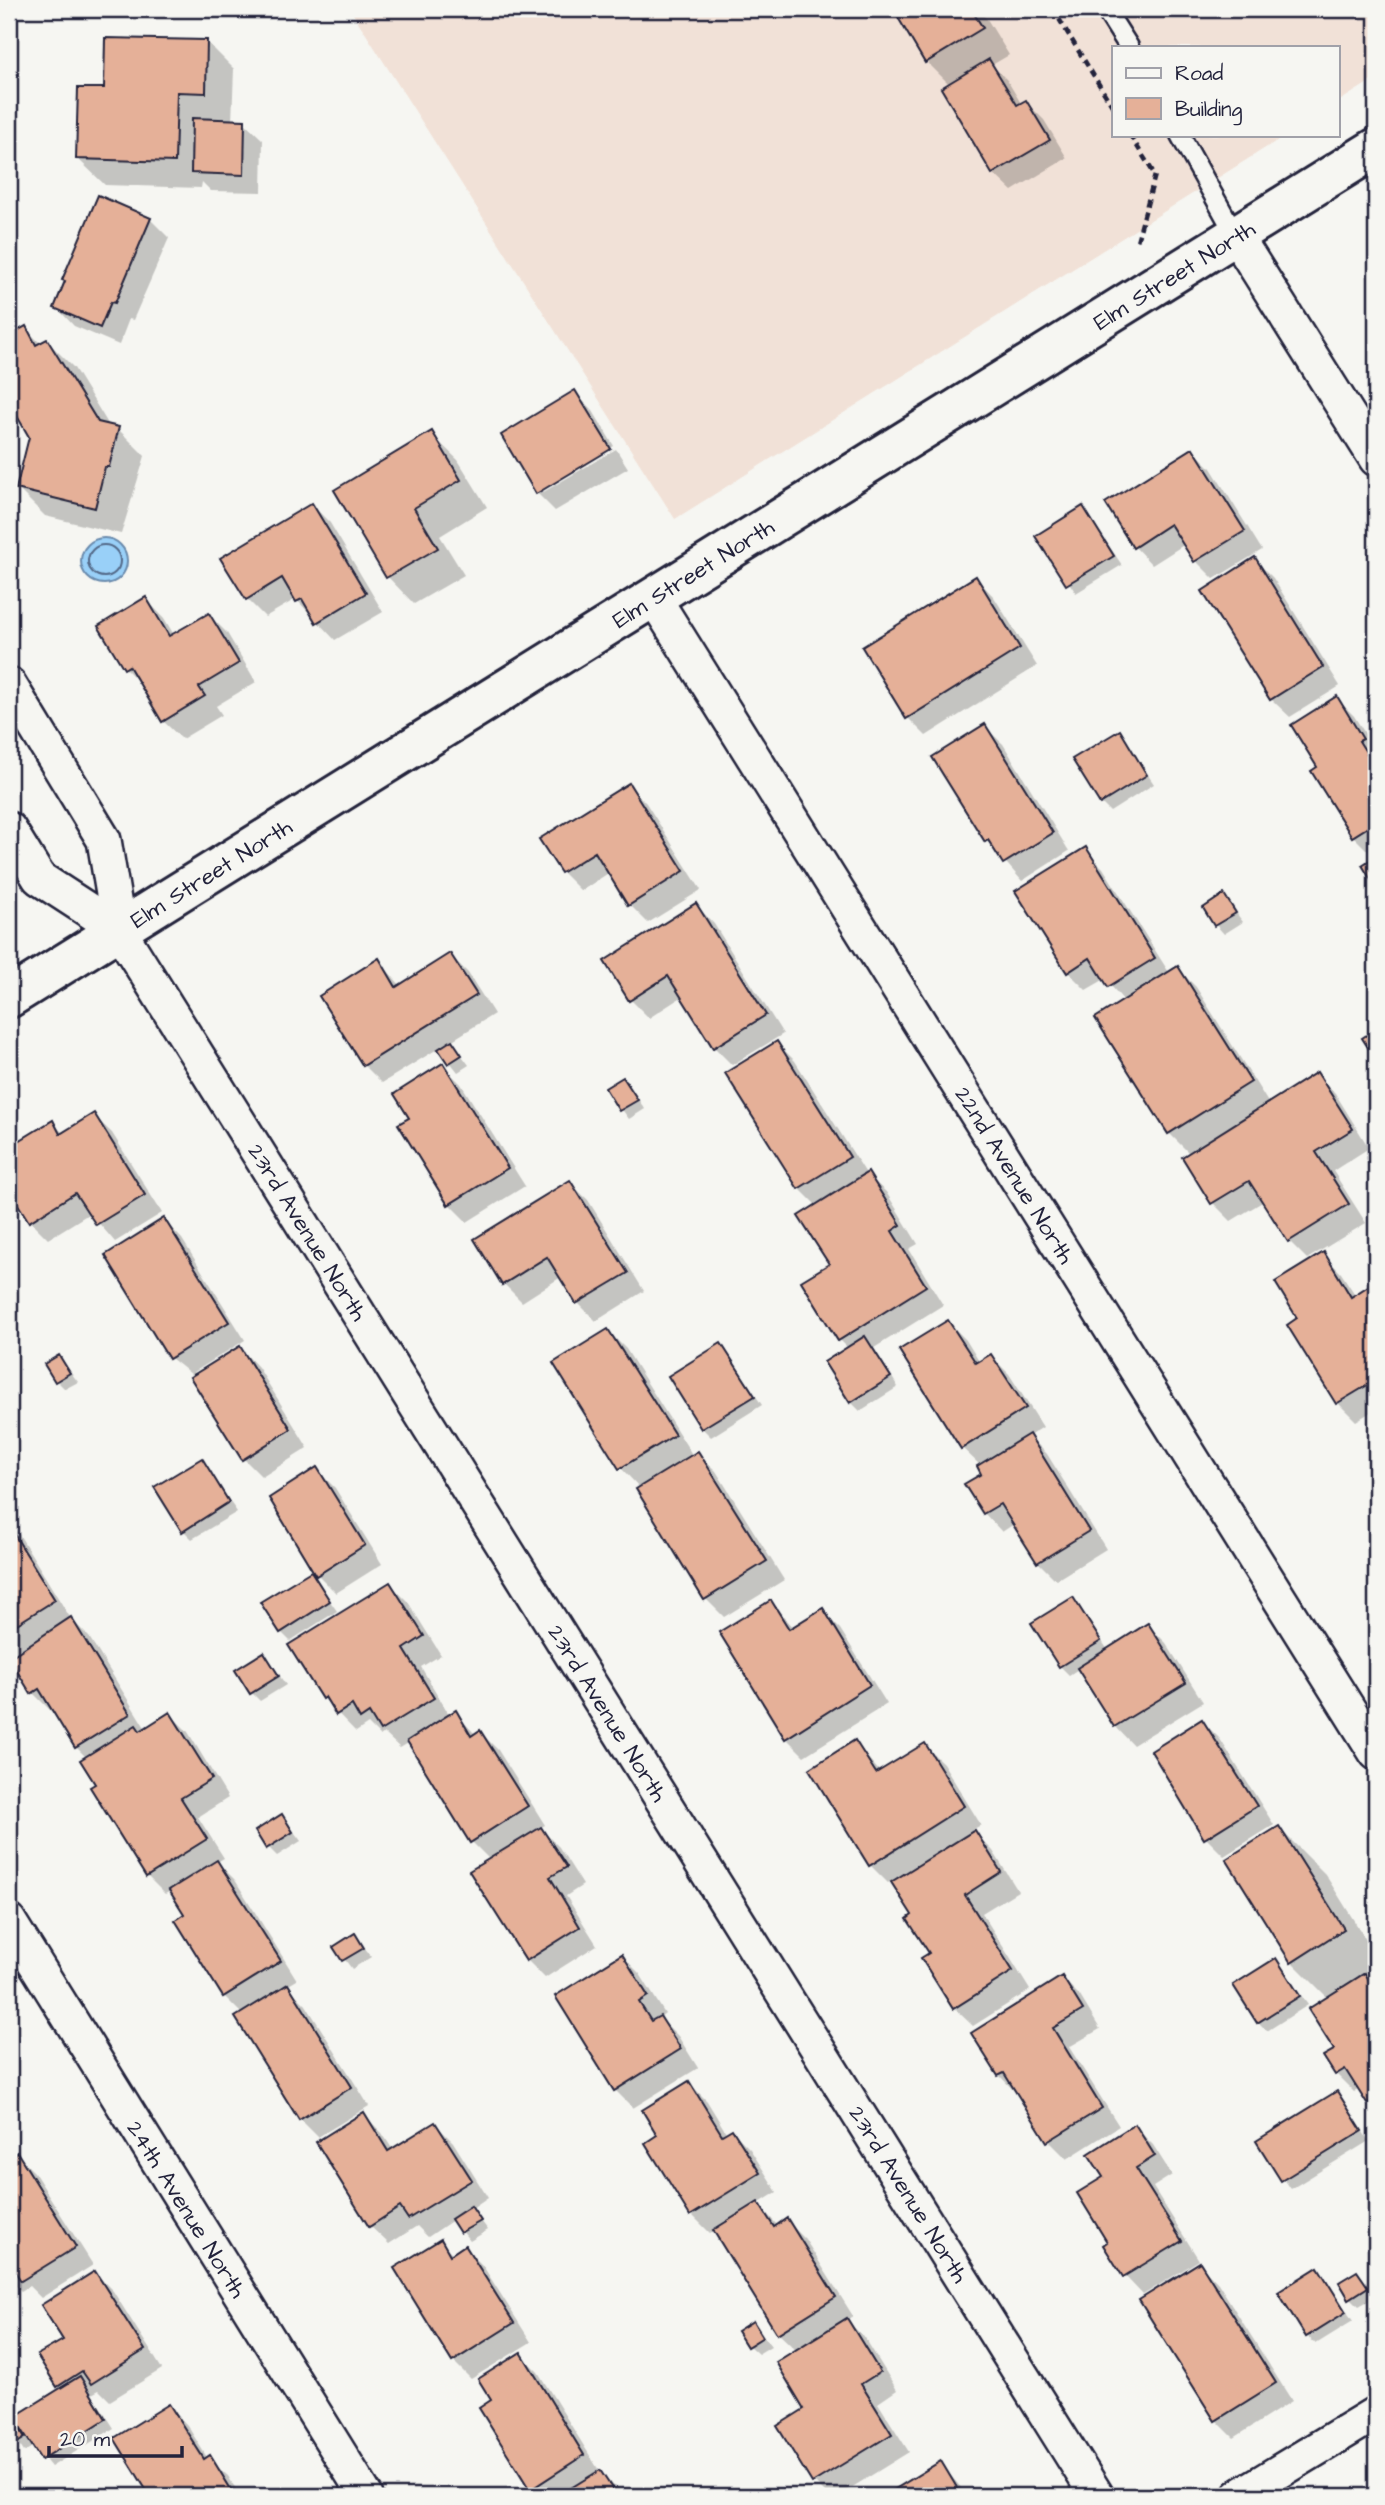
<svg xmlns="http://www.w3.org/2000/svg" width="1385" height="2505" font-family="'Architects Daughter',sans-serif">
<style>
.built{fill:#f1e1d7}
.water{fill:#99d0f8;stroke:#698aac;stroke-width:2}
.shadow{fill:#0003}
.lines{fill:none;stroke-linecap:round;stroke-linejoin:round}
.shore{stroke:#526887;stroke-width:2}
.building{fill:#e5b098;stroke:#22223b;stroke-width:2}
.lane-casing{stroke:#22223b;stroke-width:23}
.street-casing{stroke:#22223b;stroke-width:38}
.secondary-casing{stroke:#22223b;stroke-width:44}
.path{stroke:#22223b;stroke-width:4.5;stroke-dasharray:7 5;stroke-linecap:butt}
.lane{stroke:#f6f6f2;stroke-width:18}
.street{stroke:#f6f6f2;stroke-width:33}
.secondary{stroke:#f6f6f2;stroke-width:38}
.labels{text-anchor:middle;stroke-width:5;stroke-linejoin:round;paint-order:stroke}
.street-label{font-size:23px;fill:#22223b;stroke:#f6f6f2}
</style>
<rect width="100%" height="100%" fill="#f6f6f2"/>
<filter id="ink" filterUnits="userSpaceOnUse"><feTurbulence type="fractalNoise" baseFrequency=".0143" numOctaves="2"/><feDisplacementMap in="SourceGraphic" scale="14" xChannelSelector="R" yChannelSelector="G"/><feConvolveMatrix kernelMatrix="1 2 1 2 8 2 1 2 1" color-interpolation-filters="sRGB"/></filter>
<g filter="url(#ink)">
<polygon class="built" points="350,9 1376,9 1376,78 1338,102 1338,47 1114,47 1114,135 1286,135 675,519"/>
<circle class="water" cx="104" cy="561" r="23"/>
<g class="shadow">
<polygon points="895,9 976,9 987,19 1009,55 992,65 1007,80 1022,105 1026,102 1044,120 1067,158 1012,191 993,173 950,85 927,62"/>
<polygon points="207,42 234,69 232,122 244,122 263,140 262,192 211,191 202,182 201,188 105,185 78,159 106,90"/>
<polygon points="150,219 169,238 133,320 129,319 119,345 74,326 56,307 67,283 64,280"/>
<polygon points="25,328 41,344 47,341 74,368 110,427 118,429 145,456 121,534 45,516 18,489 31,437 9,399 9,338"/>
<polygon points="575,393 593,411 614,446 540,490 540,494 616,449 628,468 555,511 537,493"/>
<polygon points="431,434 458,460 487,507 440,536 464,575 414,604 388,577 336,491"/>
<polygon points="1193,450 1211,468 1262,550 1214,579 1196,561 1185,544 1152,565 1134,546"/>
<polygon points="312,505 330,523 383,612 335,640 296,599 265,617 247,599"/>
<polygon points="1083,508 1122,565 1076,593 1038,536"/>
<polygon points="1255,560 1273,578 1340,686 1290,717 1271,699 1204,591"/>
<polygon points="976,578 994,597 1037,666 926,736 908,718"/>
<polygon points="146,599 164,618 174,635 209,615 227,633 256,682 216,706 222,715 182,739 163,721 142,685 125,668"/>
<polygon points="1336,698 1354,716 1376,751 1376,851 1371,854 1353,836 1319,767"/>
<polygon points="984,726 1003,744 1069,851 1022,881 987,841 934,757"/>
<polygon points="1119,732 1154,784 1110,812 1101,803"/>
<polygon points="628,785 646,803 701,890 648,923 630,905 610,872 581,891 562,872 542,839"/>
<polygon points="1085,850 1103,868 1170,974 1178,969 1196,987 1269,1104 1317,1074 1335,1093 1369,1148 1333,1171 1366,1223 1307,1259 1289,1241 1264,1201 1231,1221 1213,1203 1184,1157 1190,1154 1169,1133 1125,1002 1105,979 1086,990 1068,972"/>
<polygon points="1224,897 1243,922 1224,934 1216,925"/>
<polygon points="696,905 714,924 783,1034 732,1065 714,1047 683,996 649,1018 631,1000"/>
<polygon points="450,955 468,973 494,1014 451,1041 469,1065 458,1072 439,1048 382,1083 364,1065 378,960 401,986"/>
<polygon points="777,1043 795,1061 867,1175 886,1192 918,1244 909,1249 943,1305 874,1348 898,1387 860,1411 851,1402 849,1349 840,1340 831,1265 817,1206 799,1188"/>
<polygon points="443,1066 461,1084 525,1186 467,1222 449,1204 412,1118"/>
<polygon points="623,1079 645,1109 629,1119 607,1089"/>
<polygon points="93,1115 112,1133 162,1213 115,1242 90,1213 48,1239 30,1221 9,1186 9,1149 52,1122 64,1134"/>
<polygon points="569,1182 588,1200 644,1291 596,1321 578,1303 561,1277 522,1302 503,1283"/>
<polygon points="164,1220 182,1239 245,1340 194,1372 196,1375 240,1348 258,1367 308,1448 262,1477 244,1459 191,1374 171,1358"/>
<polygon points="9,1249 16,1262 9,1267"/>
<polygon points="1323,1254 1341,1273 1356,1296 1376,1284 1376,1409 1356,1421 1338,1403 1289,1325 1300,1318"/>
<polygon points="948,1322 966,1340 980,1363 991,1356 1009,1374 1043,1427 1029,1436 1047,1454 1106,1549 1056,1580 1038,1562 1014,1524 1002,1532 984,1513 981,1466 962,1448"/>
<polygon points="608,1331 626,1349 693,1456 697,1453 716,1471 784,1580 724,1617 706,1599 638,1489 640,1488 621,1468 556,1363"/>
<polygon points="721,1345 762,1405 711,1437 702,1428"/>
<polygon points="59,1357 78,1382 65,1389 56,1380"/>
<polygon points="201,1460 237,1512 192,1539 184,1531"/>
<polygon points="317,1470 335,1488 382,1564 336,1593 318,1575"/>
<polygon points="9,1518 71,1619 89,1637 146,1729 170,1714 188,1732 228,1798 198,1817 224,1858 217,1862 235,1880 297,1980 287,1986 306,2005 369,2106 318,2137 300,2119 238,2018 243,2015 224,1996 187,1915 171,1891 165,1894 147,1876 97,1784 87,1758 76,1747 53,1709 51,1711 33,1693 10,1656 14,1654 9,1648"/>
<polygon points="310,1573 337,1611 290,1641 281,1632"/>
<polygon points="390,1584 408,1602 441,1655 421,1667 450,1716 455,1713 476,1735 480,1732 498,1750 545,1825 540,1828 559,1847 583,1885 566,1896 597,1945 545,1978 527,1960 490,1860 471,1841 410,1742 400,1748 384,1733 380,1736 368,1724 356,1732 323,1698 290,1646"/>
<polygon points="1073,1599 1108,1650 1148,1625 1166,1643 1203,1702 1133,1745 1115,1726 1080,1668 1069,1675 1060,1666"/>
<polygon points="771,1602 794,1628 822,1611 840,1629 887,1704 804,1756 786,1738"/>
<polygon points="264,1654 286,1685 260,1701 252,1693"/>
<polygon points="1202,1721 1220,1739 1274,1825 1224,1856 1206,1838"/>
<polygon points="855,1743 880,1772 924,1745 943,1763 981,1825 972,1830 993,1851 1018,1891 982,1913 1030,1990 973,2026 954,2008 914,1916 892,1880 888,1883 870,1865"/>
<polygon points="282,1816 301,1841 277,1856 268,1847"/>
<polygon points="1279,1828 1325,1874 1376,1956 1376,2110 1360,2089 1354,2092 1336,2074 1328,1998 1292,1962"/>
<polygon points="355,1936 371,1957 352,1969 336,1948"/>
<polygon points="622,1956 640,1974 665,2014 660,2018 678,2036 698,2068 633,2108 615,2090"/>
<polygon points="1276,1960 1308,2005 1267,2031 1258,2022"/>
<polygon points="1062,1978 1080,1996 1100,2029 1069,2047 1119,2126 1067,2159 1049,2141 1017,2094 999,2075"/>
<polygon points="689,2083 707,2101 727,2134 732,2131 750,2149 777,2192 758,2204 778,2226 787,2221 805,2239 853,2316 846,2320 865,2338 897,2390 878,2403 909,2452 838,2496 828,2496 814,2482 779,2427 806,2410 797,2351 778,2333 715,2230 710,2233 692,2215 648,2143 660,2136"/>
<polygon points="1337,2093 1369,2141 1291,2189 1258,2142"/>
<polygon points="363,2114 382,2133 393,2150 435,2124 453,2142 488,2198 472,2209 488,2230 470,2241 453,2220 428,2237 417,2226 389,2244 370,2226"/>
<polygon points="1135,2127 1153,2145 1172,2175 1153,2187 1199,2260 1143,2295 1125,2276 1105,2245 1110,2243 1105,2178"/>
<polygon points="16,2154 34,2172 93,2265 41,2298 29,2286 21,2291 9,2279 9,2159"/>
<polygon points="440,2242 454,2255 465,2248 483,2266 531,2342 471,2379 453,2361"/>
<polygon points="1200,2264 1218,2283 1292,2401 1234,2438 1216,2420"/>
<polygon points="1318,2269 1353,2321 1316,2344 1307,2336"/>
<polygon points="95,2273 113,2291 162,2369 110,2401 99,2390 92,2394 114,2428 51,2467 34,2446 24,2452 9,2429 16,2425 25,2434 62,2389 58,2386 66,2340"/>
<polygon points="1357,2273 1375,2297 1359,2306 1351,2298"/>
<polygon points="753,2323 771,2346 758,2354 749,2346"/>
<polygon points="520,2354 538,2372 600,2472 622,2496 539,2496 531,2488 494,2401"/>
<polygon points="169,2406 187,2425 208,2459 228,2476 240,2496 152,2496 116,2439"/>
<polygon points="940,2463 968,2496 888,2496"/>
</g>
<g class="lines">
<circle class="shore" cx="104" cy="561" r="16"/>
</g>
<g class="building">
<polygon points="893,9 971,9 983,28 925,63"/>
<polygon points="105,38 207,40 206,93 177,92 175,162 76,159 78,88 104,88"/>
<polygon points="989,59 1017,105 1026,100 1050,140 992,174 941,88"/>
<polygon points="192,118 245,120 244,175 191,173"/>
<polygon points="98,195 151,218 115,303 111,302 100,328 54,308 65,281 62,280"/>
<polygon points="26,326 36,345 47,339 98,422 119,427 109,467 105,467 95,508 16,489 29,437 9,402 9,336"/>
<polygon points="575,390 611,449 536,494 501,435"/>
<polygon points="432,431 461,480 414,508 438,548 386,578 334,490"/>
<polygon points="1193,448 1245,531 1194,562 1170,524 1133,548 1105,503"/>
<polygon points="312,503 366,593 316,623 302,599 296,602 282,578 246,600 220,558"/>
<polygon points="1083,506 1114,556 1066,585 1035,536"/>
<polygon points="1255,557 1323,667 1270,700 1202,591"/>
<polygon points="976,576 1020,648 906,719 862,647"/>
<polygon points="146,597 169,636 209,613 239,663 199,687 205,696 162,722 129,666 124,669 98,626"/>
<polygon points="1337,696 1363,739 1359,741 1371,760 1376,757 1376,822 1352,837 1311,771 1317,767 1291,725"/>
<polygon points="985,724 1053,833 1003,864 988,840 985,842 932,757"/>
<polygon points="1120,730 1147,775 1100,804 1072,759"/>
<polygon points="629,783 684,871 628,906 595,852 561,873 539,839"/>
<polygon points="1086,847 1155,958 1108,987 1090,958 1067,973 1015,891"/>
<polygon points="1376,856 1376,888 1362,865"/>
<polygon points="1224,894 1236,913 1214,926 1203,908"/>
<polygon points="696,903 766,1015 713,1048 668,976 629,1001 604,961"/>
<polygon points="450,953 477,995 363,1066 319,996 379,958 396,987"/>
<polygon points="1178,966 1251,1082 1168,1134 1095,1018"/>
<polygon points="1376,1029 1376,1060 1362,1038"/>
<polygon points="452,1040 462,1055 448,1064 438,1049"/>
<polygon points="777,1041 850,1157 798,1189 725,1073"/>
<polygon points="443,1063 508,1168 448,1205 398,1124 409,1118 394,1094"/>
<polygon points="1317,1072 1353,1129 1316,1152 1349,1204 1288,1242 1249,1181 1211,1204 1182,1157"/>
<polygon points="623,1077 638,1100 619,1111 605,1088"/>
<polygon points="94,1113 145,1195 96,1225 75,1193 29,1222 9,1190 9,1147 53,1120 60,1134"/>
<polygon points="868,1172 901,1225 892,1231 926,1286 838,1341 801,1281 829,1264 798,1216"/>
<polygon points="570,1180 628,1273 576,1304 547,1257 502,1285 474,1239"/>
<polygon points="164,1218 229,1322 169,1359 105,1255"/>
<polygon points="1324,1252 1351,1297 1376,1281 1376,1380 1336,1404 1287,1325 1297,1318 1275,1282"/>
<polygon points="948,1320 976,1363 991,1354 1026,1408 961,1449 899,1350"/>
<polygon points="608,1329 675,1435 619,1469 553,1363"/>
<polygon points="865,1336 891,1377 850,1403 824,1362"/>
<polygon points="721,1343 755,1396 701,1429 668,1376"/>
<polygon points="240,1346 291,1429 242,1460 190,1377"/>
<polygon points="59,1355 70,1373 55,1382 44,1364"/>
<polygon points="1029,1434 1089,1531 1037,1563 1000,1504 983,1514 964,1484 981,1474 977,1466"/>
<polygon points="698,1451 767,1561 704,1600 636,1489"/>
<polygon points="202,1458 229,1502 182,1532 154,1487"/>
<polygon points="317,1467 365,1545 316,1576 269,1498"/>
<polygon points="9,1526 55,1600 9,1629"/>
<polygon points="311,1571 330,1601 280,1633 260,1602"/>
<polygon points="390,1582 424,1636 404,1649 434,1698 380,1731 369,1713 360,1719 352,1705 336,1715 325,1697 322,1699 288,1645"/>
<polygon points="1073,1597 1101,1641 1059,1667 1031,1623"/>
<polygon points="771,1600 789,1629 823,1608 870,1685 785,1739 719,1632"/>
<polygon points="71,1617 130,1714 75,1748 39,1689 31,1694 9,1658"/>
<polygon points="1148,1623 1186,1683 1114,1727 1077,1668"/>
<polygon points="264,1652 279,1676 250,1694 235,1670"/>
<polygon points="456,1710 471,1736 480,1730 528,1806 470,1843 407,1741"/>
<polygon points="170,1712 212,1779 181,1798 207,1839 146,1877 90,1787 95,1784 80,1760 136,1725 140,1731"/>
<polygon points="1202,1719 1257,1806 1204,1839 1151,1751"/>
<polygon points="855,1740 876,1773 925,1743 964,1806 869,1866 809,1769"/>
<polygon points="282,1814 293,1832 266,1849 255,1831"/>
<polygon points="1279,1826 1344,1929 1291,1963 1226,1859"/>
<polygon points="541,1827 567,1867 550,1877 580,1927 526,1961 469,1871"/>
<polygon points="975,1830 1001,1872 965,1895 1013,1971 953,2009 921,1958 929,1953 907,1919 912,1915 891,1882"/>
<polygon points="217,1860 281,1961 223,1997 175,1920 184,1914 169,1890"/>
<polygon points="355,1933 364,1948 342,1961 333,1947"/>
<polygon points="622,1954 648,1996 639,2002 651,2021 660,2016 681,2049 614,2091 555,1996"/>
<polygon points="1276,1958 1300,1996 1257,2023 1233,1985"/>
<polygon points="1365,1973 1376,1992 1376,2099 1367,2104 1345,2069 1335,2075 1323,2056 1334,2050 1308,2009"/>
<polygon points="1062,1976 1083,2010 1053,2028 1102,2108 1047,2142 1004,2073 998,2076 971,2033"/>
<polygon points="288,1984 352,2087 299,2120 235,2017"/>
<polygon points="689,2081 722,2135 732,2129 760,2173 690,2216 645,2143 657,2135 642,2110"/>
<polygon points="1337,2091 1362,2131 1281,2181 1256,2141"/>
<polygon points="364,2112 388,2151 435,2122 472,2180 408,2219 400,2207 369,2227 316,2142"/>
<polygon points="1135,2124 1155,2156 1136,2168 1182,2241 1123,2277 1103,2245 1107,2242 1077,2193 1103,2177 1088,2154"/>
<polygon points="17,2152 76,2247 21,2281 12,2267 9,2269 9,2157"/>
<polygon points="758,2202 774,2227 787,2218 836,2297 777,2334 713,2230"/>
<polygon points="471,2206 481,2221 460,2233 451,2219"/>
<polygon points="441,2239 450,2255 465,2245 514,2323 452,2362 394,2268"/>
<polygon points="1200,2262 1276,2383 1215,2421 1139,2300"/>
<polygon points="1318,2267 1346,2312 1306,2337 1278,2292"/>
<polygon points="95,2271 145,2350 91,2384 82,2371 57,2387 37,2355 63,2340 41,2305"/>
<polygon points="1357,2271 1368,2287 1349,2299 1339,2282"/>
<polygon points="847,2318 880,2372 861,2384 892,2434 812,2483 777,2426 804,2409 776,2362"/>
<polygon points="753,2321 763,2337 747,2347 737,2331"/>
<polygon points="521,2352 584,2455 530,2490 479,2408 491,2400 478,2379"/>
<polygon points="80,2376 106,2419 41,2460 14,2417"/>
<polygon points="169,2404 204,2459 210,2455 235,2496 150,2496 114,2438"/>
<polygon points="16,2422 25,2438 14,2445 9,2436 9,2427"/>
<polygon points="941,2461 962,2496 884,2496"/>
<polygon points="600,2470 617,2496 558,2496"/>
</g>
<g class="lines">
<defs>
<g id="lane">
<polyline points="1105,9 1129,47"/>
<polyline points="1180,135 1236,236"/>
</g>
<g id="street">
<polyline points="1236,236 1376,459"/>
<polyline points="654,598 1376,1753"/>
<polyline points="9,684 104,840 119,930 1097,2496"/>
<polyline points="9,829 39,878 119,930"/>
<polyline points="9,1921 366,2496"/>
<polyline points="1239,2496 1376,2413"/>
</g>
<polyline id="secondary" points="9,998 1376,148"/>
</defs>
<use href="#lane" class="lane-casing"/>
<use href="#street" class="street-casing"/>
<use href="#secondary" class="secondary-casing"/>
<g class="path">
<polyline points="1053,9 1114,109"/>
<polyline points="1130,135 1155,175 1136,245"/>
</g>
<use href="#lane" class="lane"/>
<use href="#street" class="street"/>
<use href="#secondary" class="secondary"/>
</g>
</g>
<g class="labels">
<g class="street-label">
<text transform="translate(1174 275) rotate(-32)" y="8">Elm Street North</text>
<text transform="translate(693 573) rotate(-32)" y="8">Elm Street North</text>
<text transform="translate(211 873) rotate(-32)" y="8">Elm Street North</text>
<text transform="translate(1015 1175) rotate(58)" y="8">22nd Avenue North</text>
<text transform="translate(308 1232) rotate(58)" y="8">23rd Avenue North</text>
<text transform="translate(608 1713) rotate(58)" y="8">23rd Avenue North</text>
<text transform="translate(909 2194) rotate(58)" y="8">23rd Avenue North</text>
<text transform="translate(187 2209) rotate(58)" y="8">24th Avenue North</text>
</g>
</g>
<rect width="1385" height="2505" fill="none" stroke="#f6f6f2" stroke-width="35"/>
<rect x="18" y="18" width="1350" height="2470" fill="none" stroke="#22223b" stroke-width="2.5" filter="url(#ink)"/>
<rect x="1112" y="46" width="228" height="91" fill="#f6f6f2" stroke="#a1a1a9" stroke-width="2"/>
<rect x="1126" y="68" width="35" height="10" fill="#f6f6f2" stroke="#a1a1a9" stroke-width="2"/>
<text x="1175" y="80" font-size="21" fill="#22223b">Road</text>
<rect x="1126" y="98" width="35" height="21" fill="#e5b098" stroke="#a1a1a9" stroke-width="2"/>
<text x="1175" y="116" font-size="21" fill="#22223b">Building</text>
<path d="M49 2446v10h133v-10" fill="none" stroke="#22223b" stroke-width="3.5"/>
<text x="60" y="2446" font-size="21" fill="#22223b" stroke="#f6f6f2" stroke-width="5" paint-order="stroke">20 m</text>
</svg>
